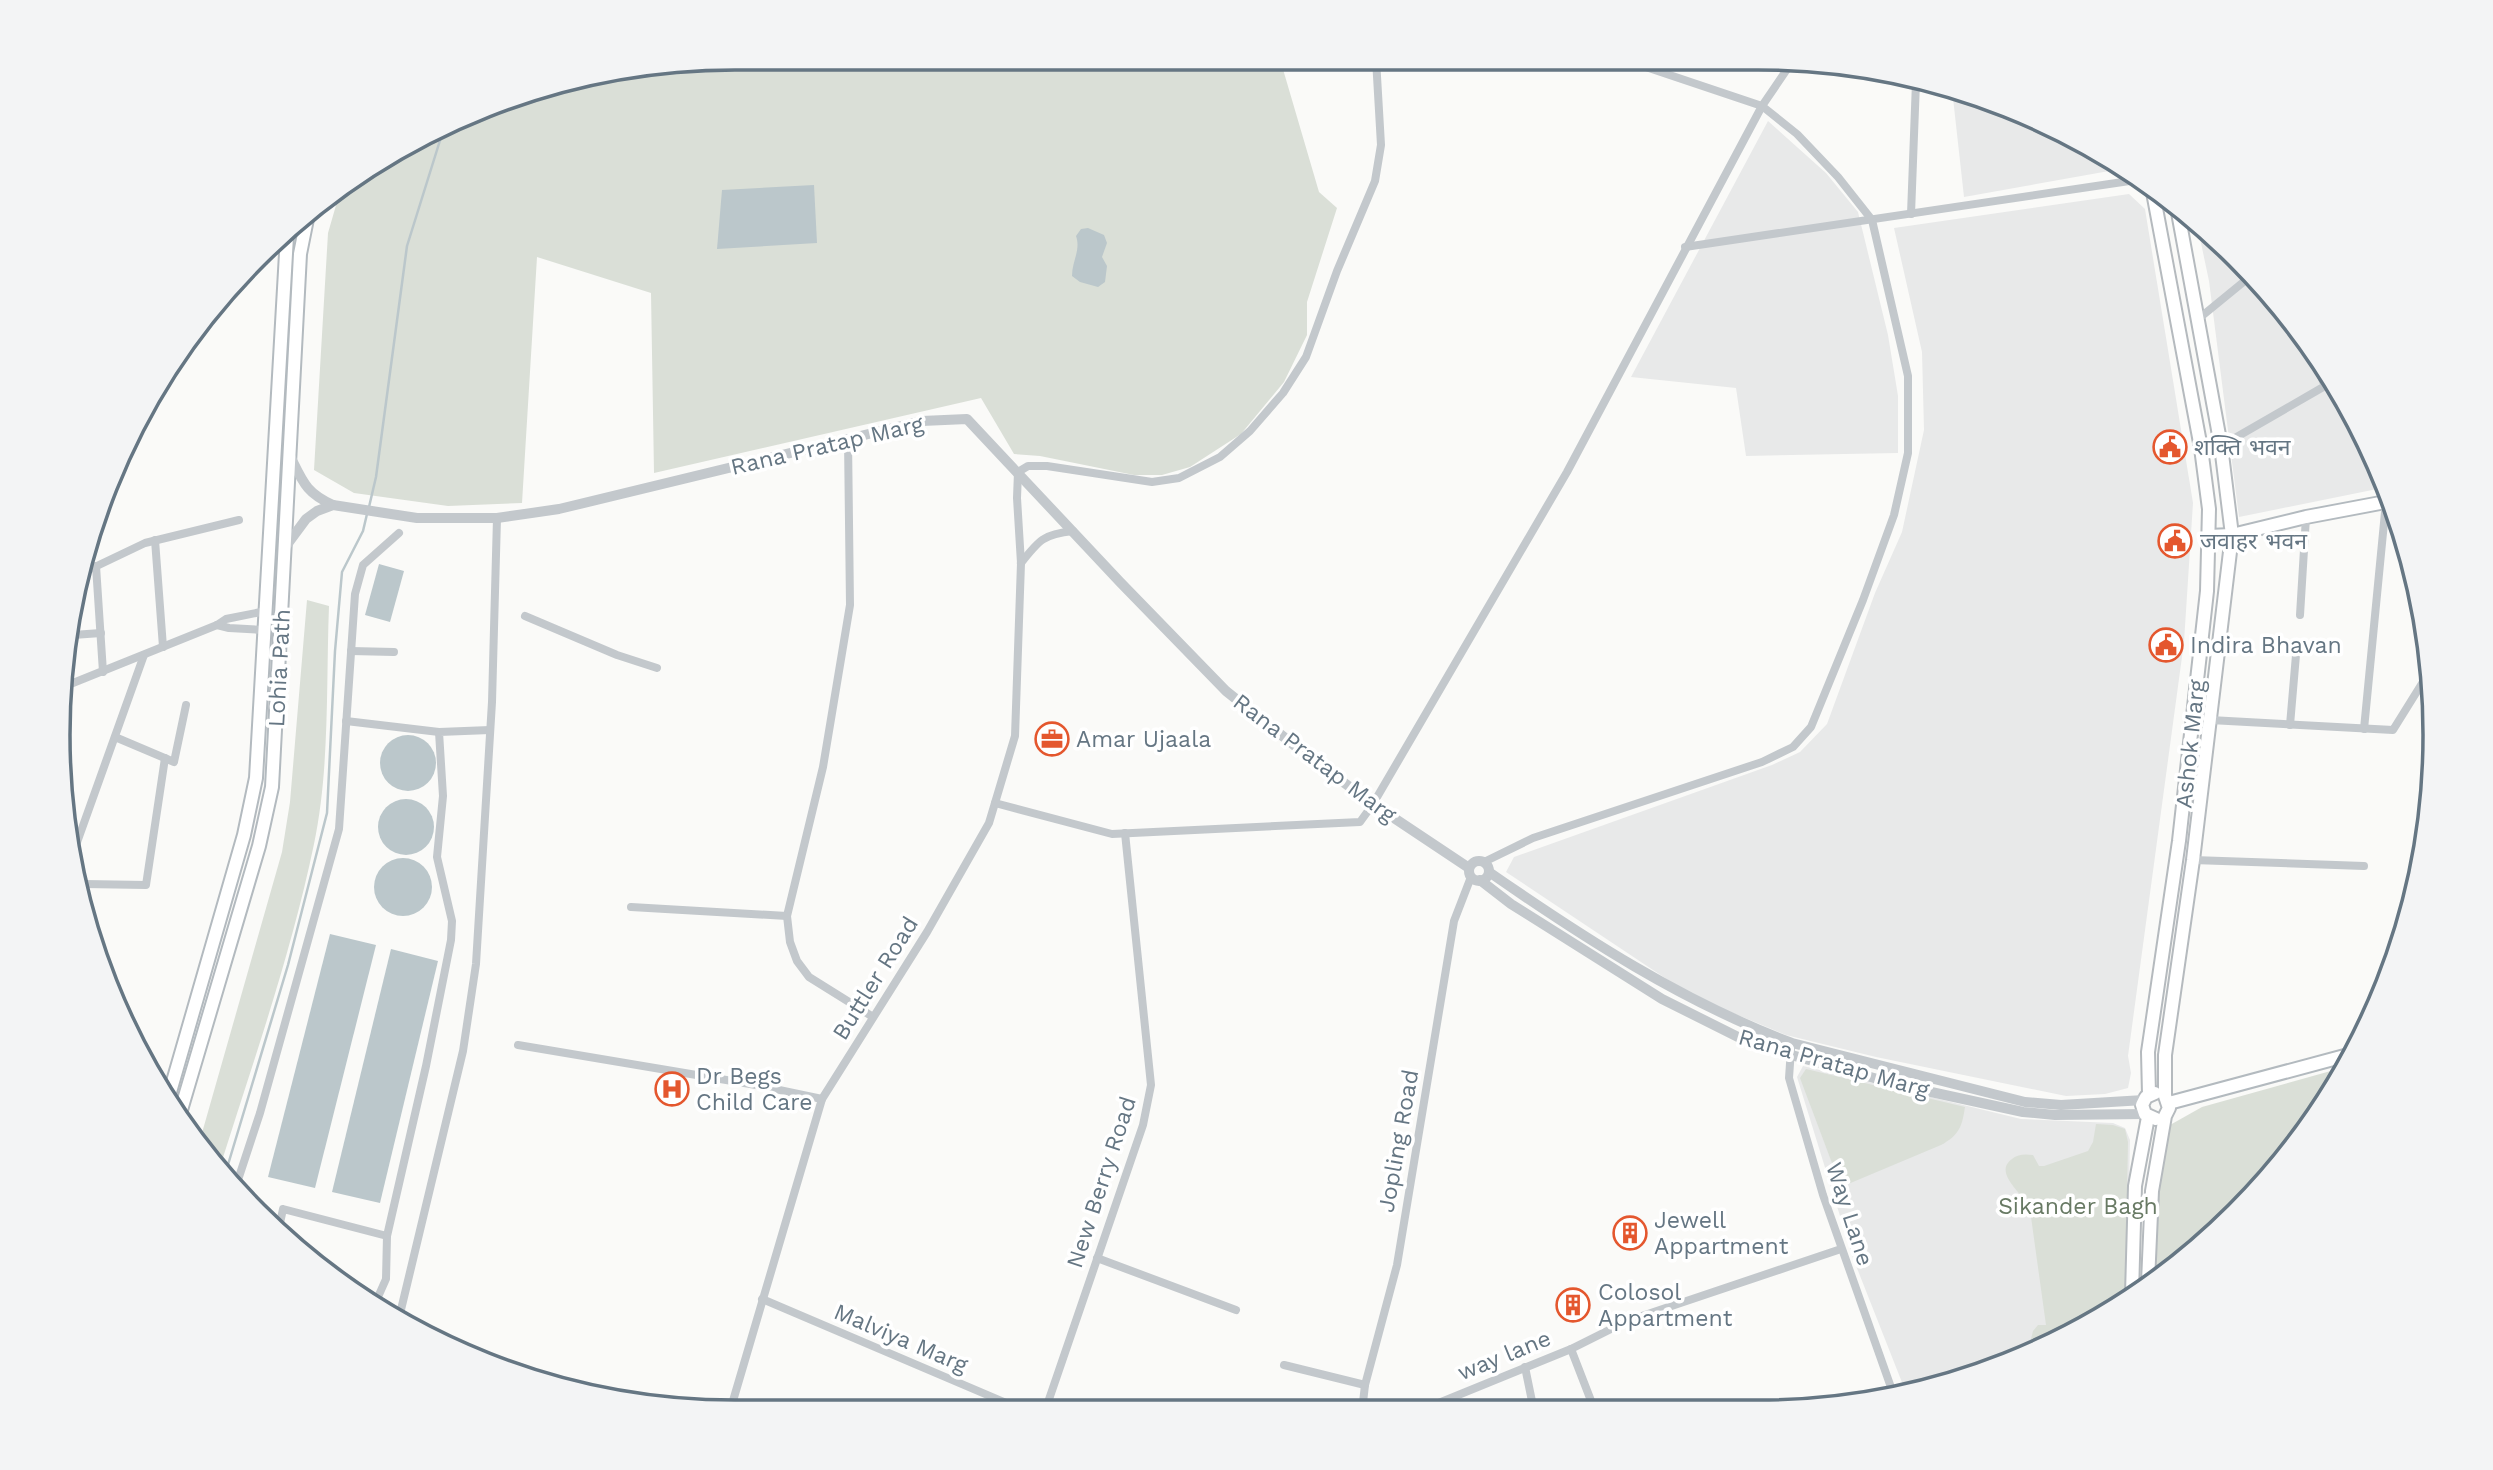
<svg xmlns="http://www.w3.org/2000/svg" width="2493" height="1470" font-family="'Work Sans','Noto Sans Devanagari',sans-serif">
<style>
.built{fill:#e8e9e9}
.green{fill:#dadfd7}
.water{fill:#bbc7cb}
.lines{fill:none;stroke-linecap:round;stroke-linejoin:round}
.stream{stroke:#bbc7cb;stroke-width:2.5}
.secondary-casing{stroke:#b3babf;stroke-width:16}
.primary-casing{stroke:#b5babe;stroke-width:16}
.minor{stroke:#c3c8cc;stroke-width:8}
.tertiary{stroke:#c3c8cc;stroke-width:10}
.secondary{stroke:#fff;stroke-width:12}
.primary{stroke:#fff;stroke-width:12}
.labels{text-anchor:middle;stroke-width:7;stroke-linejoin:round;paint-order:stroke}
.street-label{font-size:23px;fill:#657683;stroke:#fff}
.poi-label{font-size:23px;fill:#657683;stroke:#fff;text-anchor:start}
.park-label{font-size:23px;fill:#687a64;stroke:#fff}
.rim{fill:none;stroke:#657683;stroke-width:3.5}
</style>
<rect width="100%" height="100%" fill="#fafaf8"/>
<g class="built">
<polygon points="1952,89 1975,94 2126,168 1964,197"/>
<polygon points="1768,121 1826,173 1858,212 1888,335 1898,396 1898,453 1746,456 1736,388 1631,377"/>
<polygon points="2129,194 2145,209 2193,503 2184,642 2128,1056 2131,1073 2128,1088 2105,1094 2066,1096 1876,1057 1786,1035 1692,996 1506,872 1514,857 1772,765 1800,752 1827,724 1875,593 1902,532 1924,430 1922,352 1894,228"/>
<polygon points="2197,224 2237,256 2321,358 2384,475 2387,487 2239,517 2209,281"/>
<polygon points="1803,1066 2021,1119 2113,1123 2125,1128 2130,1140 2127,1298 2097,1321 1975,1376 1905,1390 1853,1258 1797,1077"/>
</g>
<g class="green">
<polygon points="735,58 1280,59 1319,192 1337,208 1307,302 1307,335 1284,382 1241,434 1190,467 1162,475 1134,475 1040,456 1014,454 981,398 654,473 651,293 537,257 522,503 448,506 354,493 314,470 328,233 341,188 518,94"/>
<path d="M307,600L329,606C326,683 330,768 314,844C291,955 253,1062 219,1170L200,1140L282,852L290,802Z"/>
<polygon points="2345,1067 2321,1111 2237,1214 2155,1277 2157,1177 2170,1125 2202,1107"/>
<path d="M1806,1069L1965,1107C1962,1127 1959,1135 1941,1145L1841,1187L1800,1078Z"/>
<path d="M2096,1124L2113,1125L2125,1129L2128,1142L2125,1300L2098,1321L2084,1322V1327L2033,1350L2030,1343L2033,1331L2038,1325H2046L2031,1217C2029,1212 2028,1206 2025,1202C2019,1190 1994,1172 2012,1159C2018,1154 2025,1154 2033,1155L2039,1166H2044L2088,1151L2093,1142Z"/>
</g>
<g class="water">
<polygon points="814,185 817,243 717,249 722,190"/>
<path d="M1088,228L1104,235L1107,243L1102,257L1107,266L1105,282L1098,287L1080,282L1072,276C1072,261 1081,250 1076,236L1081,229Z"/>
<polygon points="379,564 404,571 390,622 365,615"/>
<circle cx="408" cy="763" r="28"/>
<circle cx="406" cy="827" r="28"/>
<circle cx="403" cy="887" r="29"/>
<polygon points="330,934 376,945 315,1188 268,1177"/>
<polygon points="391,949 438,961 380,1203 332,1192"/>
</g>
<g class="lines">
<g class="stream">
<polyline points="369,507 376,477 407,246 442,134"/>
<polyline points="224,1178 288,965 327,813 335,651 342,572 363,531 367,514"/>
</g>
<defs>
<g id="secondary">
<polyline points="2208,536 2232,535 2306,517 2391,501"/>
<polyline points="170,1092 244,835 256,778 287,236"/>
<polyline points="2169,1103 2352,1054"/>
<polyline points="181,1110 259,846 272,787 300,254 308,214"/>
</g>
<g id="primary">
<polyline points="2155,1093 2146,1097 2142,1105 2145,1114 2156,1119"/>
<polyline points="2149,1094 2148,1052 2179,841 2207,591 2209,509 2201,448 2152,187"/>
<polyline points="2148,1282 2152,1191 2165,1116 2169,1108 2165,1096 2165,1055 2193,860 2232,535 2221,446 2177,207"/>
<polyline points="2132,1294 2135,1186 2148,1117"/>
</g>
</defs>
<use href="#secondary" class="secondary-casing"/>
<use href="#primary" class="primary-casing"/>
<g class="minor">
<polyline points="1911,214 1916,82"/>
<polyline points="1685,247 2143,179"/>
<polyline points="2197,320 2252,275"/>
<polyline points="848,439 850,605 823,767 787,916 790,942 797,961 809,977 873,1017"/>
<polyline points="2221,446 2325,386 2306,340"/>
<polyline points="155,540 163,647"/>
<path d="M1021,563C1039,540 1044,534 1073,531"/>
<polyline points="96,566 103,672"/>
<polyline points="80,574 145,543 239,520"/>
<polyline points="2300,615 2306,517"/>
<polyline points="525,616 617,655 657,668"/>
<polyline points="217,625 229,628 265,630"/>
<polyline points="73,635 101,633"/>
<polyline points="351,651 394,652"/>
<polyline points="68,685 217,625 226,619 266,611"/>
<polyline points="2210,720 2393,730 2426,677 2429,677"/>
<polyline points="346,721 439,732"/>
<polyline points="2290,725 2296,655"/>
<polyline points="2364,729 2386,502"/>
<polyline points="115,737 174,762 186,705"/>
<polyline points="995,803 1112,834 1360,822 1373,804 1567,472 1762,106 1794,59"/>
<polyline points="75,848 144,655"/>
<polyline points="2193,860 2364,866"/>
<polyline points="1484,862 1533,838 1762,762 1793,747 1811,727 1863,600 1894,515 1908,453 1908,376 1872,220 1838,177 1797,134 1762,106 1622,59"/>
<polyline points="84,884 146,885 165,758"/>
<polyline points="631,907 787,916"/>
<polyline points="518,1045 756,1085 822,1099"/>
<polyline points="1791,1049 1789,1078 1823,1195 1893,1393"/>
<polyline points="235,1189 260,1113 339,829 355,594 363,565 399,533"/>
<polyline points="279,1228 283,1209 387,1236"/>
<polyline points="1097,1258 1236,1310"/>
<polyline points="762,1299 1025,1411"/>
<polyline points="374,1306 386,1279 387,1236 426,1066 451,940 452,921 437,857 443,796 439,732 490,730"/>
<polyline points="399,1318 463,1051 476,964 492,702 497,518"/>
<polyline points="1571,1349 1595,1411"/>
<polyline points="1284,1365 1365,1385"/>
<polyline points="1525,1367 1534,1411"/>
<polyline points="730,1411 822,1099 927,932 989,823 1015,736 1021,563 1017,498 1018,472 1028,466 1047,466 1152,482 1179,478 1220,457 1250,431 1283,393 1306,357 1337,271 1375,181 1381,145 1376,59"/>
<polyline points="1045,1411 1143,1125 1151,1085 1125,833"/>
<polyline points="1362,1411 1365,1385 1397,1265 1454,921 1471,877"/>
<polyline points="1419,1411 1571,1349 1627,1321 1841,1249"/>
</g>
<g class="tertiary">
<path d="M290,456C303,482 306,493 333,505"/>
<polyline points="286,546 306,519 317,511 333,505 417,518 497,518 559,509 922,421 967,419 1120,582 1226,691 1309,757 1373,804 1469,868"/>
<circle cx="1479" cy="871" r="10"/>
<path d="M1489,872C1584,938 1683,1002 1792,1043L2025,1102L2061,1105L2144,1100"/>
<polyline points="1480,880 1511,904 1662,999 1752,1044 1899,1085 2023,1112 2055,1115 2145,1114"/>
</g>
<use href="#secondary" class="secondary"/>
<use href="#primary" class="primary"/>
</g>
<defs>
<symbol id="civic-ring" viewBox="-11 -11 22 22"><circle r="9.5" fill="#fff" stroke="#e4572e" stroke-width="1.5"/><path d="M-.6-6.5H3V-4.5H.6V-3L4-1V1h2V6H-6V1h2V-1L-.6-3ZM-1.2 2.5V6h2.4V2.5Z" fill="#e4572e"/></symbol>
<symbol id="office-ring" viewBox="-11 -11 22 22"><circle r="9.5" fill="#fff" stroke="#e4572e" stroke-width="1.5"/><path d="M-6-3h4V-5.5h4V-3h4V5H-6ZM-1-4.5V-3h2v-1.5ZM-6 0V1H6V0Z" fill="#e4572e"/></symbol>
<symbol id="hospital-ring" viewBox="-11 -11 22 22"><circle r="9.5" fill="#fff" stroke="#e4572e" stroke-width="1.5"/><path d="M-5-5h3v3.5h4V-5h3V5h-3V1.5h-4V5h-3Z" fill="#e4572e"/></symbol>
<symbol id="building-ring" viewBox="-11 -11 22 22"><circle r="9.5" fill="#fff" stroke="#e4572e" stroke-width="1.5"/><path d="M-4-6H4V6H1V3H-1V6H-4ZM-2.5-4.3h1.7v1.8h-1.7ZM.8-4.3h1.7v1.8H.8ZM-2.5-1h1.7V.8h-1.7ZM.8-1h1.7V.8H.8Z" fill="#e4572e"/></symbol>
</defs>
<g fill-rule="evenodd">
<use href="#civic-ring" x="2151" y="428" width="38" height="38"/>
<use href="#civic-ring" x="2156" y="522" width="38" height="38"/>
<use href="#civic-ring" x="2147" y="626" width="38" height="38"/>
<use href="#office-ring" x="1033" y="720" width="38" height="38"/>
<use href="#hospital-ring" x="653" y="1070" width="38" height="38"/>
<use href="#building-ring" x="1611" y="1214" width="38" height="38"/>
<use href="#building-ring" x="1554" y="1286" width="38" height="38"/>
</g>
<g class="labels">
<g class="street-label">
<text transform="translate(827 445) rotate(-13)" y="8">Rana Pratap Marg</text>
<text transform="translate(279 668) rotate(-87)" y="8">Lohia Path</text>
<text transform="translate(2190 744) rotate(-84)" y="8">Ashok Marg</text>
<text transform="translate(1315 758) rotate(37)" y="8">Rana Pratap Marg</text>
<text transform="translate(875 978) rotate(-58)" y="8">Buttler Road</text>
<text transform="translate(1834 1063) rotate(16)" y="8">Rana Pratap Marg</text>
<text transform="translate(1398 1141) rotate(-80)" y="8">Jopling Road</text>
<text transform="translate(1101 1182) rotate(-72)" y="8">New Berry Road</text>
<text transform="translate(1850 1214) rotate(72)" y="8">Way Lane</text>
<text transform="translate(901 1338) rotate(23)" y="8">Malviya Marg</text>
<text transform="translate(1504 1355) rotate(-22)" y="8">way lane</text>
</g>
<g class="poi-label">
<text x="2194" y="455">शक्ति भवन</text>
<text x="2200" y="549">जवाहर भवन</text>
<text x="2190" y="653">Indira Bhavan</text>
<text x="1076" y="747">Amar Ujaala</text>
<text x="696" y="1084">Dr Begs<tspan x="696" dy="26">Child Care</tspan></text>
<text x="1654" y="1228">Jewell<tspan x="1654" dy="26">Appartment</tspan></text>
<text x="1598" y="1300">Colosol<tspan x="1598" dy="26">Appartment</tspan></text>
</g>
<g class="park-label">
<text x="2078" y="1214">Sikander Bagh</text>
</g>
</g>
<path d="M0 0H2493V1470H0ZM735 70H1758A665 665 0 0 1 2423 735V735A665 665 0 0 1 1758 1400H735A665 665 0 0 1 70 735V735A665 665 0 0 1 735 70Z" fill="#f3f4f5" fill-rule="evenodd"/>
<path class="rim" d="M735 70H1758A665 665 0 0 1 2423 735V735A665 665 0 0 1 1758 1400H735A665 665 0 0 1 70 735V735A665 665 0 0 1 735 70Z"/>
</svg>
